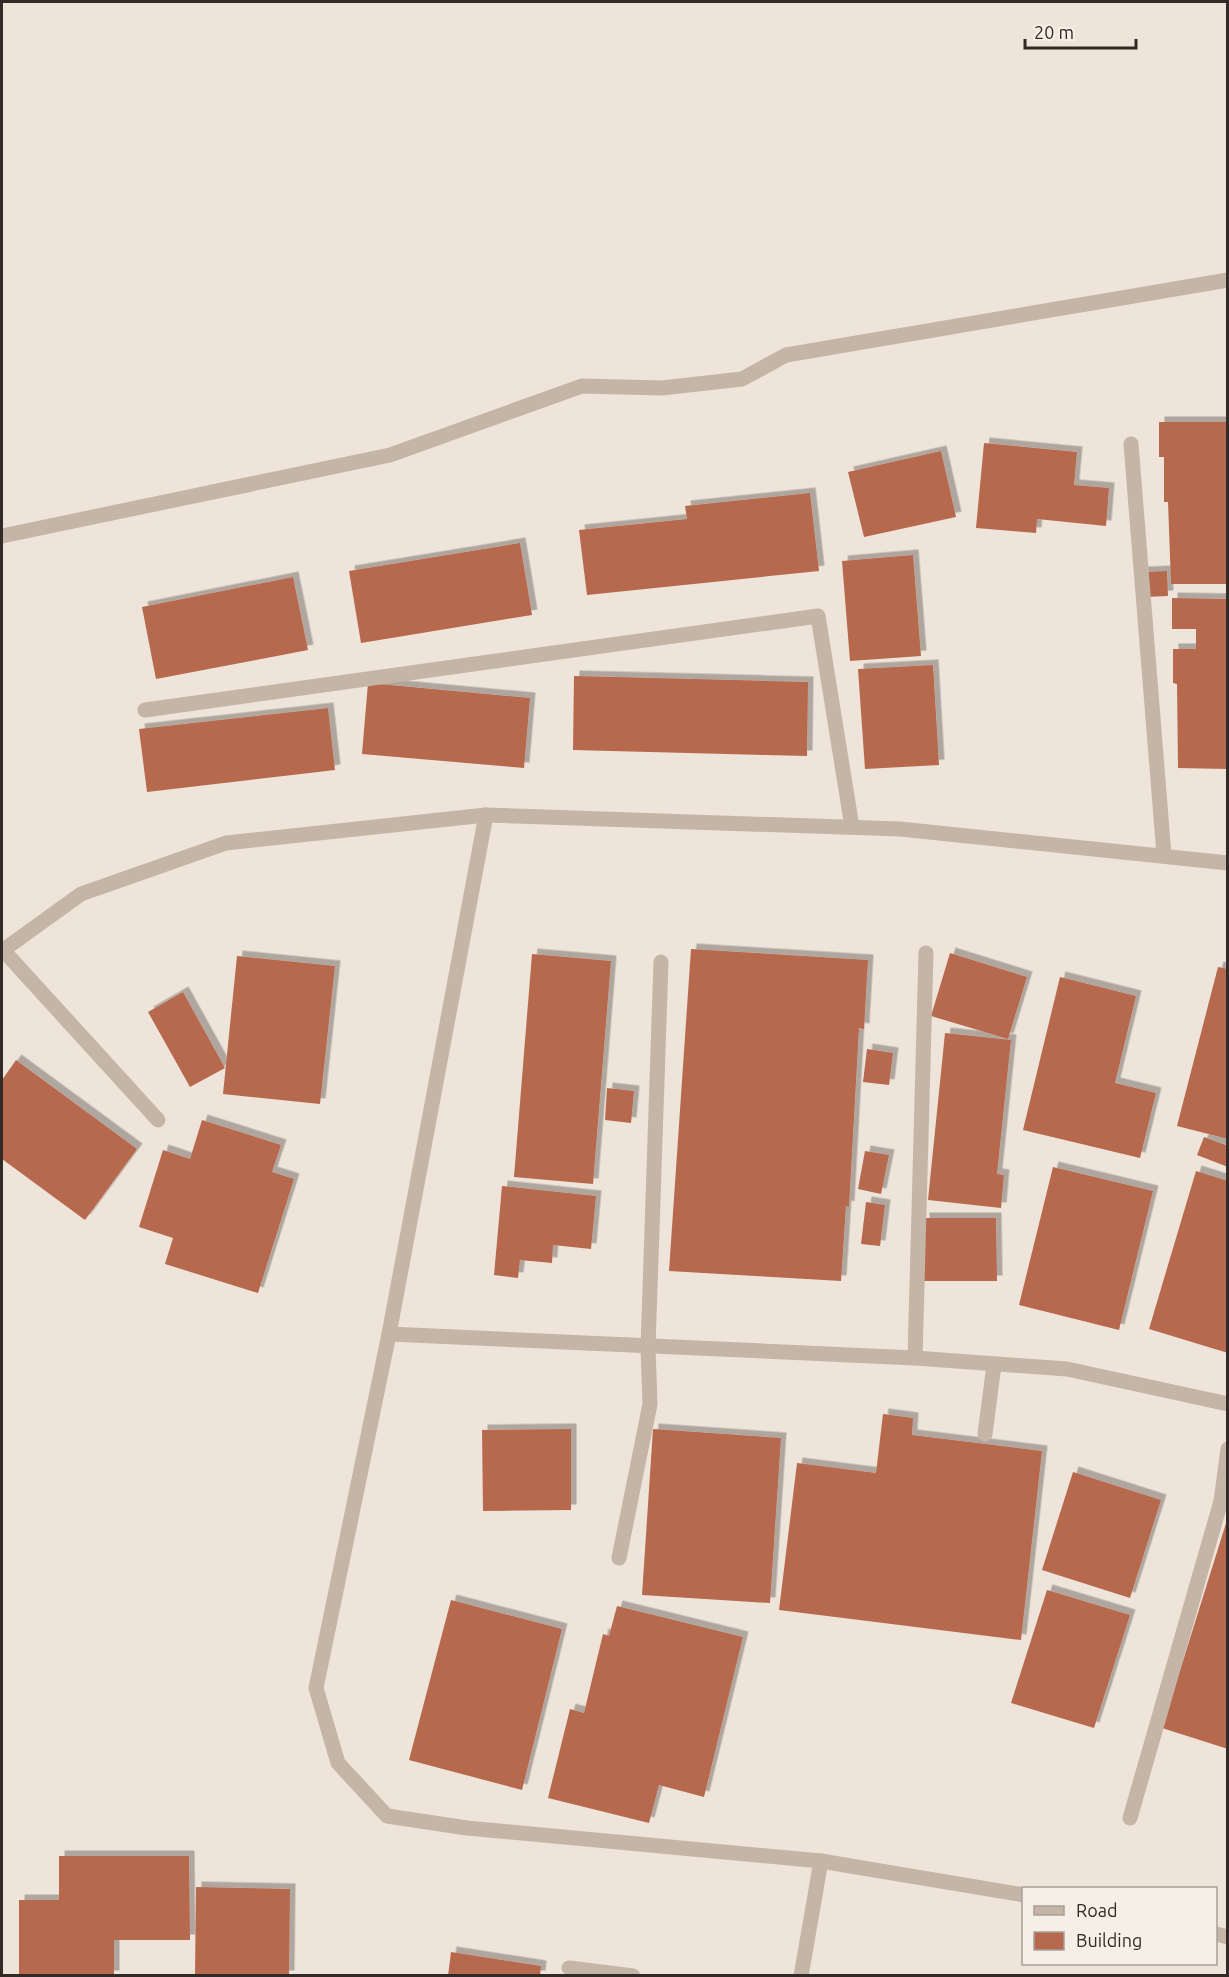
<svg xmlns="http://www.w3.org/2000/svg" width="1229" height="1977" font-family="Ubuntu,sans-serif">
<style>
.building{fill:#b7694e;filter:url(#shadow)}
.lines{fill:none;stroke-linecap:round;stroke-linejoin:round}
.service{stroke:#c4b5a7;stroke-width:15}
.minor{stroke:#c4b5a7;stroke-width:15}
</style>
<defs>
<filter id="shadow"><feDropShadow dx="5.5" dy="-5.5" stdDeviation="0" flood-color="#0004"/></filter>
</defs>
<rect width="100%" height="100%" fill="#eee4d9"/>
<g class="building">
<polygon points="1159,422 1228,422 1228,584 1171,584 1168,502 1164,502 1164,457 1159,457"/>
<polygon points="984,443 1077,452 1074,485 1109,488 1106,526 1037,519 1036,533 976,528"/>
<polygon points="941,451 956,517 864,537 848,472"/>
<polygon points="810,493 819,571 587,595 579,530 687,519 685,506"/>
<polygon points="520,543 532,615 361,643 349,571"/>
<polygon points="913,555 921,656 850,661 842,561"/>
<polygon points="1167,571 1168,596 1144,597 1142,572"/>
<polygon points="293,577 308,650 156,679 142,607"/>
<polygon points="1172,598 1228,599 1228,769 1178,768 1177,684 1173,683 1173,649 1196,649 1196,629 1172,629"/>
<polygon points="933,665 939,765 865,769 858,669"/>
<polygon points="574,676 808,682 807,756 573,750"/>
<polygon points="368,683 530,698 524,768 362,754"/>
<polygon points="328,708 335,770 147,792 139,729"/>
<polygon points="691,949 868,960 864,1029 859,1028 849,1207 846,1206 841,1281 669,1271"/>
<polygon points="950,953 1027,977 1008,1039 931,1016"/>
<polygon points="532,954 611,961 593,1184 514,1177"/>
<polygon points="237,956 335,966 320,1104 223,1094"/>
<polygon points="1218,967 1228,969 1228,1139 1177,1126"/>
<polygon points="1060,977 1136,996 1115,1083 1156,1093 1140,1158 1023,1130"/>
<polygon points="183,992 225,1068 190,1087 148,1012"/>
<polygon points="945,1033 1011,1040 997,1174 1004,1175 1001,1208 928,1200"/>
<polygon points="867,1049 893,1053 889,1085 863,1082"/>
<polygon points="16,1060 137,1149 85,1220 2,1159 2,1080"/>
<polygon points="607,1088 634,1091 631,1123 605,1120"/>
<polygon points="202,1120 281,1145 272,1172 294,1179 258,1293 165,1264 173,1238 139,1227 163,1150 190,1159"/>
<polygon points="1204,1137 1228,1146 1228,1167 1197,1155"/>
<polygon points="865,1151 889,1155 881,1194 858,1189"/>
<polygon points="1053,1167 1153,1191 1119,1330 1019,1305"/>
<polygon points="1196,1171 1228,1181 1228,1353 1149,1329"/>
<polygon points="502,1186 596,1196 591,1249 553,1245 552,1263 520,1260 518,1278 494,1275"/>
<polygon points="866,1202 885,1205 880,1246 861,1244"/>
<polygon points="924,1218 996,1218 997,1281 924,1281"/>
<polygon points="883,1414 913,1418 912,1435 1042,1451 1021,1640 779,1610 797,1463 876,1473"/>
<polygon points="571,1429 571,1510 483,1511 482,1430"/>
<polygon points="653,1429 781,1438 770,1603 642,1595"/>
<polygon points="1073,1472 1161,1500 1130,1598 1042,1570"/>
<polygon points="1227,1520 1228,1520 1228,1749 1162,1728"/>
<polygon points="1047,1590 1130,1615 1094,1728 1011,1703"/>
<polygon points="451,1600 562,1629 522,1790 409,1760"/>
<polygon points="617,1606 743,1637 704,1797 659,1785 649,1823 548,1798 570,1709 584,1713 603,1634 609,1636"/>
<polygon points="59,1856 189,1856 190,1940 114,1940 114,1976 19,1976 19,1900 59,1900"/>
<polygon points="196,1887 290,1889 289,1976 195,1976"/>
<polygon points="451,1952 541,1966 540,1976 448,1976"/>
</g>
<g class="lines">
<g class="service">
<polyline points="2,536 390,455 582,386 662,388 742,379 786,355 1228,280"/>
<polyline points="3,950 158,1120"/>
<polyline points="985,1434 994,1365"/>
<polyline points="619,1558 650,1404 648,1348"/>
<polyline points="569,1968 633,1976"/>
<polyline points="801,1976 821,1861"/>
</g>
<g class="minor">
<polyline points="1131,444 1164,855"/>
<polyline points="145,710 818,616 852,827"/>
<polyline points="486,815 389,1334 316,1688 338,1763 387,1816 467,1828 821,1861 1024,1895"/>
<polyline points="2,951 81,894 226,843 486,815 900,829 1228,863"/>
<polyline points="389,1334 915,1358 1067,1369 1228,1404"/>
<polyline points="648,1348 661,962"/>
<polyline points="915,1358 926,953"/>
<polyline points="1130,1818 1221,1501 1228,1449"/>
<polyline points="1216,1934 1228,1937"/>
</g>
</g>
<rect width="1229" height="1977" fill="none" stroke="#322a27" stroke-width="6"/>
<rect x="1022" y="1887" width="195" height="78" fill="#f6efe5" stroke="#a8a099" stroke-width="1.5"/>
<rect x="1034" y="1906" width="30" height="9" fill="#c4b5a7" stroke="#a8a099" stroke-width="1.5"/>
<text x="1076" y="1917" font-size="18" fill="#322a27">Road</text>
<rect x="1034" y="1932" width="30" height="18" fill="#b7694e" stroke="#a8a099" stroke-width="1.5"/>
<text x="1076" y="1947" font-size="18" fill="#322a27">Building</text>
<path d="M1025 39v9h111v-9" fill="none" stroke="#322a27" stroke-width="3"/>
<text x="1034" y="39" font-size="18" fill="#322a27" stroke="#f6efe5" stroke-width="4.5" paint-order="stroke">20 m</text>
</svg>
